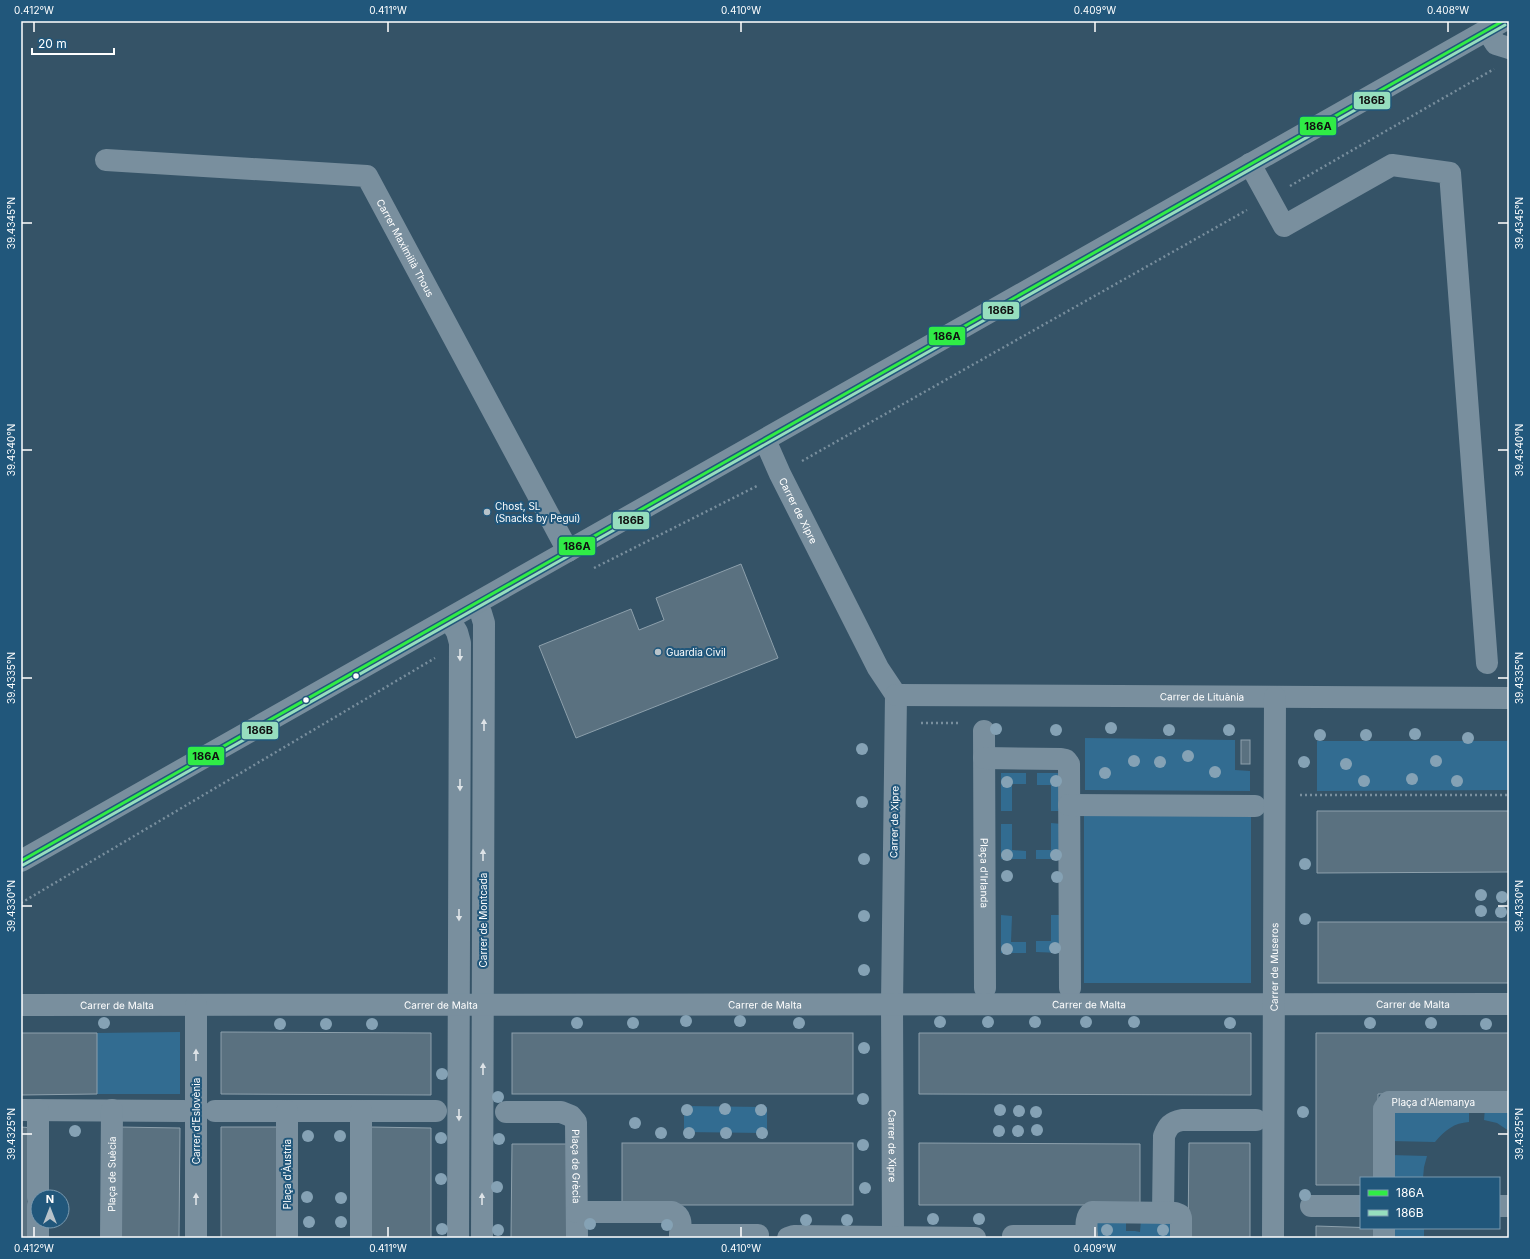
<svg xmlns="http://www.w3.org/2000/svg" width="1530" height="1259" font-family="Inter,sans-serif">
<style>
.green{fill:#326c91}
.building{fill:#5a7180;stroke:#8da0ac}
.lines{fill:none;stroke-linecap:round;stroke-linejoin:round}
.path{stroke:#798f9e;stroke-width:2.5;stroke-dasharray:2 3;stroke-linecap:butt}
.minor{stroke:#798f9e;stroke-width:22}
.bus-1-casing{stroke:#21577b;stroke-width:6}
.bus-2-casing{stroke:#21577b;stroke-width:6}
.bus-1{stroke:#30ec46;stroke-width:3}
.bus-2{stroke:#96debe;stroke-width:3}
.tree{fill:#85a2b5}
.oneway{fill:#dee3e7}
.ticks{fill:none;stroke:#fff;stroke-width:1.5}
.poi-dot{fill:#b8c3ca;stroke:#21577b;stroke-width:1.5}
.bus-dot{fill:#fff;stroke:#21577b;stroke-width:1.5}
.labels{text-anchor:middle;stroke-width:4;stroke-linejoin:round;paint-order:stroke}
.street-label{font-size:10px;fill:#fff;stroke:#21577b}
.poi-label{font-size:10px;fill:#fff;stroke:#21577b;text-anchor:start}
.line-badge{stroke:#21577b;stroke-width:1.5}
.pale-badge-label{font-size:11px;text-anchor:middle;font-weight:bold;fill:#111}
.neatline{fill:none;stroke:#fff;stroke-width:1.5}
.ticks-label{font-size:10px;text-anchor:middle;fill:#fff}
</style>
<rect width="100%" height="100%" fill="#355367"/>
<g class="green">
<polygon points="1085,738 1235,740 1235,770 1250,771 1250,791 1085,790"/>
<polygon points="1317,741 1509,741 1509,790 1317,791"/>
<polygon points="1001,773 1026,773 1026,784 1012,784 1012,811 1001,811"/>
<polygon points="1037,773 1062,773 1062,811 1051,811 1051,785 1037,785"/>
<rect x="1084" y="811" width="167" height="172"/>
<polygon points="1051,823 1062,824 1061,859 1036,859 1036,850 1051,850"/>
<polygon points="1001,824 1012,824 1012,850 1026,851 1026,859 1001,859"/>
<polygon points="1001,915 1012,916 1011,942 1026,942 1026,953 1001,953"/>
<polygon points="1051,915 1061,915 1061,953 1036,952 1036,941 1051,941"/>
<polygon points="180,1032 180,1094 97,1094 97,1033"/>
<polygon points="684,1106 767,1107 767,1133 684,1132"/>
<path d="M1390,1108L1469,1109V1122C1454,1123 1445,1130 1435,1142L1390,1141Z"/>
<polygon points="1485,1108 1509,1108 1509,1131 1497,1123 1484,1120"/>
<polygon points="1390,1155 1427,1156 1424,1167 1423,1178 1390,1178"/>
<polygon points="1094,1218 1126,1219 1126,1231 1135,1231 1140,1232 1141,1219 1175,1219 1175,1238 1094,1238"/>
<rect x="1389" y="1228" width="35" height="10"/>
</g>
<g class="building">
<polygon points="741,564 778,658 576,738 539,646 631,609 639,630 664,620 656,598"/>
<rect x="1241" y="740" width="9" height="24"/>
<polygon points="1317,811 1509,811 1509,872 1317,873"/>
<rect x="1318" y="922" width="191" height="61"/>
<polygon points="221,1032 431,1033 431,1095 221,1094"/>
<polygon points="21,1033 97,1033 97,1094 21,1095"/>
<rect x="512" y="1033" width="341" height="61"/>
<polygon points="919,1033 1251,1033 1251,1095 919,1094"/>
<polygon points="1316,1033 1509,1033 1509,1094 1378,1094 1378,1178 1361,1178 1361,1185 1316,1185"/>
<polygon points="21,1127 34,1128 33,1238 21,1238"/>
<polygon points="118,1127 180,1128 179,1238 118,1238"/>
<polygon points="221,1127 283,1127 282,1238 221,1238"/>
<polygon points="370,1127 431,1128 431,1238 369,1238"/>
<rect x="622" y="1143" width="231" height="62"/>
<polygon points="919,1143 1140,1144 1140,1205 919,1205"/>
<polygon points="1189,1143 1250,1143 1250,1238 1188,1238"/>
<polygon points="512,1144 573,1144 573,1238 511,1238"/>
<polygon points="1316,1226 1378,1228 1378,1238 1316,1238"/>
</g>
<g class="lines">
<g class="path">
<polyline points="1290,186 1494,69"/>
<polyline points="802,461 1247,210"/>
<polyline points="594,568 757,486"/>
<polyline points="921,723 960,723"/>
<polyline points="1300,795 1509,795"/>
<polyline points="21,903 435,658"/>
</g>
<g class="minor">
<polyline points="1487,30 1496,44 1509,48"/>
<path id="s1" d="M106,160L367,176L568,551"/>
<polyline points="1250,164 1284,226 1392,165 1450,173 1487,663"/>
<path id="s2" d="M765,440L780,474L878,668L896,695L892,1004L893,1236"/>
<polyline points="476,604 481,613 484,623 482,1238"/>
<polyline points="449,619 457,632 460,643 458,1238"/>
<path id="s3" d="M896,695L1509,698"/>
<path id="s4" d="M984,731L985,988"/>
<polyline points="984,758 1061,759 1066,760 1069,764 1070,988"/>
<polyline points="1069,805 1255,806"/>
<polyline points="21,861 1503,21"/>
<path id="s5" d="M21,1005L1509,1004"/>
<polyline points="21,1110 184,1111"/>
<polyline points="215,1111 436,1111"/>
<path id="s6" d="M506,1112H561L571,1116L576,1122L577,1238"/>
<path id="s7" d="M1384,1178V1109L1389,1102H1509"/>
<polyline points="38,1197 38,1110"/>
<polyline points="1311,1206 1361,1206"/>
<polyline points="1499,1206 1509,1206"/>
<path d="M577,1212H672C684,1217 680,1227 680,1238"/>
<path d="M1163,1213L1164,1136C1168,1126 1171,1122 1182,1120H1256"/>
<polyline points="1384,1228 1384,1238"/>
<polyline points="680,1235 758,1235"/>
<polyline points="1013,1236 1087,1236"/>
<polyline points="38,1238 38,1206"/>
<path id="s8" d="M111,1238L112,1110"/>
<polyline points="196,1238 196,1005"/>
<polyline points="287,1238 287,1111"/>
<polyline points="361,1238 361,1111"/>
<polyline points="788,1238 794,1236 975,1238"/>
<path d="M1087,1238C1087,1230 1084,1217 1092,1212L1175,1213L1180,1215L1181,1218V1238"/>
<path id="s9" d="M1273,1238L1275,697"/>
</g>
<defs>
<polyline id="bus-1" points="21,861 1503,21"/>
<polyline id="bus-2" points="23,865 1505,25"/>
</defs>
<use href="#bus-1" class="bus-1-casing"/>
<use href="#bus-2" class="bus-2-casing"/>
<use href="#bus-1" class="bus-1"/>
<use href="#bus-2" class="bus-2"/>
</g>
<g class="tree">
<circle cx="1111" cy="728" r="6"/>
<circle cx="996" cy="729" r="6"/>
<circle cx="1056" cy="730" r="6"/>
<circle cx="1169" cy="730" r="6"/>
<circle cx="1229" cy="730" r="6"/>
<circle cx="1415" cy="734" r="6"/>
<circle cx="1320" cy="735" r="6"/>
<circle cx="1366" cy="735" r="6"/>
<circle cx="1468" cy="738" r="6"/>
<circle cx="862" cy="749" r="6"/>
<circle cx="1188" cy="756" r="6"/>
<circle cx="1134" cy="761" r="6"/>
<circle cx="1436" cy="761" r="6"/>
<circle cx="1160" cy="762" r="6"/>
<circle cx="1304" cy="762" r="6"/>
<circle cx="1346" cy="764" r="6"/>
<circle cx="1215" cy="772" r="6"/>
<circle cx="1105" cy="773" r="6"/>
<circle cx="1412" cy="779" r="6"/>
<circle cx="1056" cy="781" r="6"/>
<circle cx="1364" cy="781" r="6"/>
<circle cx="1457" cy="781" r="6"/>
<circle cx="1007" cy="782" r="6"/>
<circle cx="862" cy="802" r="6"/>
<circle cx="1007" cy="855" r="6"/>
<circle cx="1056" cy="855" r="6"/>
<circle cx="864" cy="859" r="6"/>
<circle cx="1305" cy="864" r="6"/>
<circle cx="1007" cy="876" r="6"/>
<circle cx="1057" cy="877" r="6"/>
<circle cx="1481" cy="895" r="6"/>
<circle cx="1502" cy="897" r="6"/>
<circle cx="1481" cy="911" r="6"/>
<circle cx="1501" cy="912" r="6"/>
<circle cx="864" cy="916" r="6"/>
<circle cx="1305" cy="919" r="6"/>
<circle cx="1055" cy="948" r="6"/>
<circle cx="1007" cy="949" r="6"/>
<circle cx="864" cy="970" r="6"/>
<circle cx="686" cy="1021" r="6"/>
<circle cx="740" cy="1021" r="6"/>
<circle cx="940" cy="1022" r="6"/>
<circle cx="988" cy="1022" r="6"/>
<circle cx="1035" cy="1022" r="6"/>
<circle cx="1086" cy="1022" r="6"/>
<circle cx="1134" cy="1022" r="6"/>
<circle cx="104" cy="1023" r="6"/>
<circle cx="577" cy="1023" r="6"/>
<circle cx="633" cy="1023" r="6"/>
<circle cx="799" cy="1023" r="6"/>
<circle cx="1230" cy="1023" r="6"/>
<circle cx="1370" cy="1023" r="6"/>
<circle cx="1431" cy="1023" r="6"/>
<circle cx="280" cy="1024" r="6"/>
<circle cx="326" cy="1024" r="6"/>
<circle cx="372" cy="1024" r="6"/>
<circle cx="1486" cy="1024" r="6"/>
<circle cx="864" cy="1048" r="6"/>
<circle cx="442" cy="1074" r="6"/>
<circle cx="498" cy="1097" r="6"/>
<circle cx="863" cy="1099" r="6"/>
<circle cx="725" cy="1109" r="6"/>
<circle cx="687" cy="1110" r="6"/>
<circle cx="761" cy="1110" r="6"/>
<circle cx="1000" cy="1110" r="6"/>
<circle cx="1019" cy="1111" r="6"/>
<circle cx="1036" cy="1112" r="6"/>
<circle cx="1303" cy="1112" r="6"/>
<circle cx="635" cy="1123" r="6"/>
<circle cx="1037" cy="1130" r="6"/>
<circle cx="75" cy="1131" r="6"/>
<circle cx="999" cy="1131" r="6"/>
<circle cx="1018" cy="1131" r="6"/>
<circle cx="661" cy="1133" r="6"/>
<circle cx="689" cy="1133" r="6"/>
<circle cx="726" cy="1133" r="6"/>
<circle cx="762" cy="1133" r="6"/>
<circle cx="308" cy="1136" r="6"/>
<circle cx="340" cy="1136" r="6"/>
<circle cx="441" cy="1138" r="6"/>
<circle cx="499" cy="1139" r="6"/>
<circle cx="863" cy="1145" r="6"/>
<circle cx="441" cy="1179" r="6"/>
<circle cx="497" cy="1187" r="6"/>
<circle cx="865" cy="1188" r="6"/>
<circle cx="1305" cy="1195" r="6"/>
<circle cx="307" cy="1197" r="6"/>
<circle cx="341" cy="1198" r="6"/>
<circle cx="933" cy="1219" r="6"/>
<circle cx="979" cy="1219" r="6"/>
<circle cx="806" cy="1220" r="6"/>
<circle cx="847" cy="1220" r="6"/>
<circle cx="309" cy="1222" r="6"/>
<circle cx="341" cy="1222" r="6"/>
<circle cx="590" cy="1224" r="6"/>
<circle cx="667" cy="1225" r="6"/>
<circle cx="442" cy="1229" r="6"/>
<circle cx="498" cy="1230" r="6"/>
<circle cx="1107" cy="1230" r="6"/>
<circle cx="1163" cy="1230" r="6"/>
</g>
<defs><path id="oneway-solid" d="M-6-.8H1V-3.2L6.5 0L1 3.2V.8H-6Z"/></defs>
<g class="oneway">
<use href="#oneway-solid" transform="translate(460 655) rotate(90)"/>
<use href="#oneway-solid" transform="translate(484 725) rotate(-90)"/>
<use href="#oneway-solid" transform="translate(460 785) rotate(90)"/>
<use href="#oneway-solid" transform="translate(483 855) rotate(-90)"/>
<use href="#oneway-solid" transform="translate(459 915) rotate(90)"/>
<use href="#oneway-solid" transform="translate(196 1055) rotate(-90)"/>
<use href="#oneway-solid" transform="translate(483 1069) rotate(-90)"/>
<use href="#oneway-solid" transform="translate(459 1115) rotate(90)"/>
<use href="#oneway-solid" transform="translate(196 1199) rotate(-90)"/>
<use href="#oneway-solid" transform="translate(482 1199) rotate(-90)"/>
</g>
<path class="ticks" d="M34,22V32M388,22V32M741,22V32M1095,22V32M1448,22V32M22,223H32M1498,223H1508M22,450H32M1498,450H1508M22,678H32M1498,678H1508M22,906H32M1498,906H1508M22,1134H32M1498,1134H1508M34,1227V1237M388,1227V1237M741,1227V1237M1095,1227V1237"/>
<g class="poi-dot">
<circle cx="487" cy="512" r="4"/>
<circle cx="658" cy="652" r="4"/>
</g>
<g class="bus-dot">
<circle cx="356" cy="676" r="3.5"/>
<circle cx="306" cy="700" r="3.5"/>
</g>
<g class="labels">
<g class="street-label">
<text dy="4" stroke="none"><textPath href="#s1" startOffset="343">Carrer Maximilià Thous</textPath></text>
<text dy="4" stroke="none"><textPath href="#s2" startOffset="78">Carrer de Xipre</textPath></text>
<text dy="4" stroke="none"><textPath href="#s3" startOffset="306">Carrer de Lituània</textPath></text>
<text transform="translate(894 822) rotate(-89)" y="4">Carrer de Xipre</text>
<text dy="4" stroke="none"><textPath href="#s4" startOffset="142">Plaça d'Irlanda</textPath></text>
<text transform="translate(483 920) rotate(-90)" y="4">Carrer de Montcada</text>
<text dy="4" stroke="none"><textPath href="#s9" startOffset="271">Carrer de Museros</textPath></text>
<text dy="4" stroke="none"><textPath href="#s5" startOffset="1068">Carrer de Malta</textPath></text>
<text dy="4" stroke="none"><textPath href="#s5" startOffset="1392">Carrer de Malta</textPath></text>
<text dy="4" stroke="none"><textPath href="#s5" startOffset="96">Carrer de Malta</textPath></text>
<text dy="4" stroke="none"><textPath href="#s5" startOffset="420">Carrer de Malta</textPath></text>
<text dy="4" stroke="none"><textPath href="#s5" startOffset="744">Carrer de Malta</textPath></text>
<text dy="4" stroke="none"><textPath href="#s7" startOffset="122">Plaça d'Alemanya</textPath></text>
<text transform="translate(196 1121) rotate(-90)" y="4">Carrer d'Eslovènia</text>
<text dy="4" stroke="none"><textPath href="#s2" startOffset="738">Carrer de Xipre</textPath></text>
<text dy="4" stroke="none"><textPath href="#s6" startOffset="118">Plaça de Grècia</textPath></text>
<text dy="4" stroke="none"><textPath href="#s8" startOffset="64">Plaça de Suècia</textPath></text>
<text transform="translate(287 1174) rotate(-90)" y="4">Plaça d'Àustria</text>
</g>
<g class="poi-label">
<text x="495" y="510">Chost, SL<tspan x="495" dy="12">(Snacks by Pegui)</tspan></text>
<text x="666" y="656">Guardia Civil</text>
</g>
</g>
<g class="line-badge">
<rect x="1353" y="91" width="38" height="19" rx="4" fill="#96debe"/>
<rect x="1299" y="116" width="38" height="20" rx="4" fill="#30ec46"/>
<rect x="982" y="301" width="38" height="19" rx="4" fill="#96debe"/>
<rect x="928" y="326" width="38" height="20" rx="4" fill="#30ec46"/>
<rect x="612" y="511" width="38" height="19" rx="4" fill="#96debe"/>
<rect x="558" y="536" width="38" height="20" rx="4" fill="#30ec46"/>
<rect x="241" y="721" width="38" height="19" rx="4" fill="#96debe"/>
<rect x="187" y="746" width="38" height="20" rx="4" fill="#30ec46"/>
</g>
<g class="pale-badge-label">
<text x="1372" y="104">186B</text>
<text x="1318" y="130">186A</text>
<text x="1001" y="314">186B</text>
<text x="947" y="340">186A</text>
<text x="631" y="524">186B</text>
<text x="577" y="550">186A</text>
<text x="260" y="734">186B</text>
<text x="206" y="760">186A</text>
</g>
<rect width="1530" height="1259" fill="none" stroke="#21577b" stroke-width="44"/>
<rect x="1360" y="1177" width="140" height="52" fill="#21577b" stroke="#7a9ab0"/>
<rect x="1368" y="1190" width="20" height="6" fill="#30ec46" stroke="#7a9ab0"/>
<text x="1396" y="1197" font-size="12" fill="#ffffff">186A</text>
<rect x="1368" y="1210" width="20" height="6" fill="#96debe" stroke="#7a9ab0"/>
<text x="1396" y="1217" font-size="12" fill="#ffffff">186B</text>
<g transform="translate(50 1209)"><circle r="19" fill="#21577b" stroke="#7a9ab0"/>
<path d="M0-3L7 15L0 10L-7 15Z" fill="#b8c3ca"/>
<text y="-6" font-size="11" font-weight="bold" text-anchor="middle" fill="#ffffff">N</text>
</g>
<path d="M32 48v6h82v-6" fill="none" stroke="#ffffff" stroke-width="2"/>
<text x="38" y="48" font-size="12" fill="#ffffff" stroke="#21577b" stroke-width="3" paint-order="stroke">20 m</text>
<rect x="22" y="22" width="1486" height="1215" class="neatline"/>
<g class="ticks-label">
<text x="34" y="14">0.412°W</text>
<text x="388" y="14">0.411°W</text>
<text x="741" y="14">0.410°W</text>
<text x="1095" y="14">0.409°W</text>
<text x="1448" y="14">0.408°W</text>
<text transform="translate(11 223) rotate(-90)" y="4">39.4345°N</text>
<text transform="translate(1519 223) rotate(-90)" y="4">39.4345°N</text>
<text transform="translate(11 450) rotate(-90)" y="4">39.4340°N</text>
<text transform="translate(1519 450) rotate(-90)" y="4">39.4340°N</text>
<text transform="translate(11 678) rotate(-90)" y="4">39.4335°N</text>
<text transform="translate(1519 678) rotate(-90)" y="4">39.4335°N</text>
<text transform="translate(11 906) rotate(-90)" y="4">39.4330°N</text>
<text transform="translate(1519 906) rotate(-90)" y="4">39.4330°N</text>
<text transform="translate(11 1134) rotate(-90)" y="4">39.4325°N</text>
<text transform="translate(1519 1134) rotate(-90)" y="4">39.4325°N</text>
<text x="34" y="1252">0.412°W</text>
<text x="388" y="1252">0.411°W</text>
<text x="741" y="1252">0.410°W</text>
<text x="1095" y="1252">0.409°W</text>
</g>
</svg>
